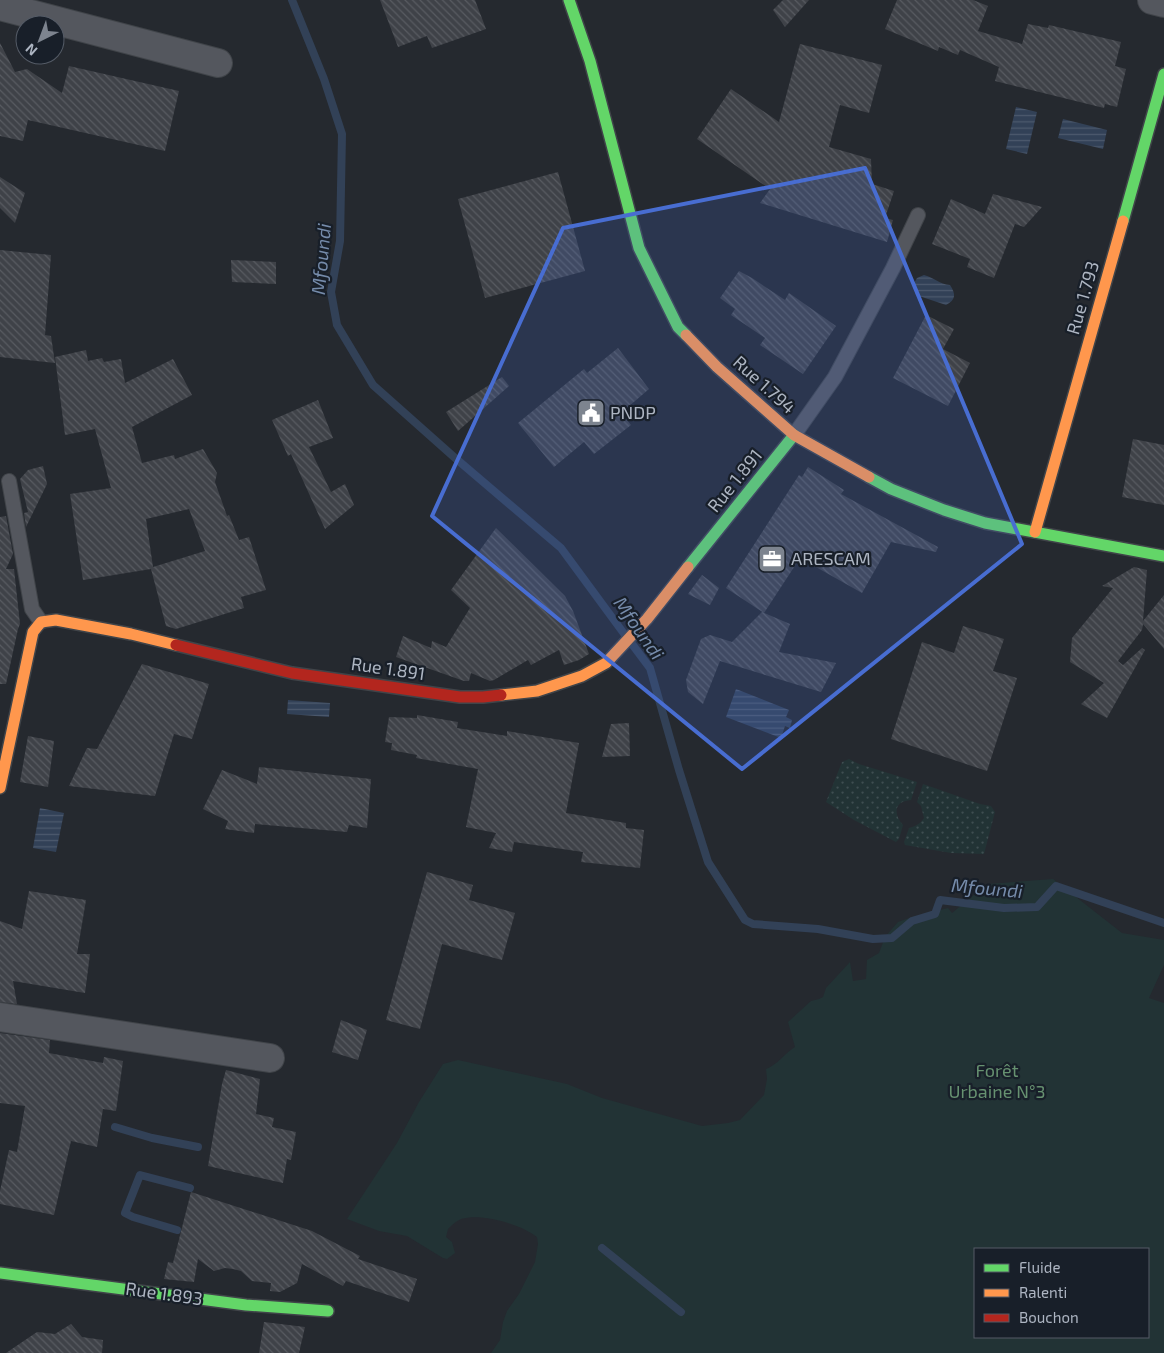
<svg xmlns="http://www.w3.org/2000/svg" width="1164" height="1353" font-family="'Exo 2',sans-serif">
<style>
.grass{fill:url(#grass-dots)}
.green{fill:#223335;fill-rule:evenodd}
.water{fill:url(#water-rules)}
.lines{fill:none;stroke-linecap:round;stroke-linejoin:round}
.stream{stroke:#324157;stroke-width:8}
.building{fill:url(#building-back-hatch);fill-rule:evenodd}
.lane-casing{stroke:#404449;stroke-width:16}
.street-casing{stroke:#404449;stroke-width:30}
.fast-casing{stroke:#404449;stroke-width:14}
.slow-casing{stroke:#404449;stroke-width:14}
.jam-casing{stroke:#404449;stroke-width:14}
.lane{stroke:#54575e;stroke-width:14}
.street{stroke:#54575e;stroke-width:28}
.fast{stroke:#63d668;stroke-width:11}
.slow{stroke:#ff974d;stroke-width:11}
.jam{stroke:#b3261e;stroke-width:11}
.marked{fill:#486dd1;fill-opacity:0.2;stroke:#486dd1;stroke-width:4;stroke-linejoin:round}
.labels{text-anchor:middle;stroke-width:4.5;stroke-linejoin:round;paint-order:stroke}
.street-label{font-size:18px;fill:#adb5c2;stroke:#181f29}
.poi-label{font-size:18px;fill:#adb5c2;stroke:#181f29;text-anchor:start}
.park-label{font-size:18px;fill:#669170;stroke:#181f29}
.water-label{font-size:19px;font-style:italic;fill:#758baa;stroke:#181f29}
</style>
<defs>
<pattern id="grass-dots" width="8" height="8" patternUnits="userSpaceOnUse" patternTransform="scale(1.25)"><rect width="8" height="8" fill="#223335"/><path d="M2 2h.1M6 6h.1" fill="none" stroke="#3f4e51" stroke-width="1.8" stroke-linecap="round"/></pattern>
<pattern id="water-rules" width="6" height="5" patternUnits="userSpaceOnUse" patternTransform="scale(1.25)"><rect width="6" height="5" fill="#324157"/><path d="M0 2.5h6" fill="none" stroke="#4d5a6e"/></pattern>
<pattern id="building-back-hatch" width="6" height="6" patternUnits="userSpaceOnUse" patternTransform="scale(1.25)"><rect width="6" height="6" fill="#3f4248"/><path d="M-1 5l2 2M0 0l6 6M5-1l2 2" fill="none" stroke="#585b61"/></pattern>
</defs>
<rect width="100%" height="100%" fill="#25292f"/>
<g class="grass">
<path d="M849,759L859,764L917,782L911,800C894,801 893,814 903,825L899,839L896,842L854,820L826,802L842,762Z"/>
<path d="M923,784L980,804L991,806L995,812L984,854L951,853L905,845L904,842L909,828C916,826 920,824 924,818L921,806L917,802Z"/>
</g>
<path class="green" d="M1053,879L1122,933L1164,940V965L1149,998L1164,1003V1353H491L500,1340L503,1322L507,1311L519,1294L535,1262L538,1244L537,1237C520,1224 482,1213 461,1219C456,1221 451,1226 448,1229L446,1237L452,1242L455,1253L447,1259L443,1258L407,1236L379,1231L347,1219L397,1143L419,1102L443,1064L458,1060L567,1084L602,1098L702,1126L728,1123L740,1120L764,1095L767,1079L766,1069C777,1065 784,1054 795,1047L788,1022L811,1001L819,999L823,997L826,988L850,962L853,981L866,979L867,960L879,953L885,937L898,922L912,917L948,908L952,913L987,884ZM975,1249H1148V1337H975Z"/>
<g class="water">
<polygon points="1016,107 1037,112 1027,154 1006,149"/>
<polygon points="1063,119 1107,130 1103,149 1058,138"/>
<path d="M924,275C935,278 939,284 950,285C956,294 956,300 946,305L916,295L913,285L917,278Z"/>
<polygon points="736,689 789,710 786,717 792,720 790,728 785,726 781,738 726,717"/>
<polygon points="288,700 330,703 329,717 287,714"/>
<polygon points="40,808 64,813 56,852 33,848"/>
</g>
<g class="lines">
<g class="stream">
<polyline points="292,0 324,79 342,134 340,241 331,292 337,325 373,385 454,457 561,548 625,635"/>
<polyline points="632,644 650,668 679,770 708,862 745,920 753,924 818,929 873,939 892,938 912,921 935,914 940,900 1004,908 1037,907 1056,886 1164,923"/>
<polyline points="115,1127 152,1138 198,1147"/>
<polyline points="177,1230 133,1217 125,1213 140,1175 190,1188"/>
<polyline points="602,1248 681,1312"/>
</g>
</g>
<g class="building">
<polygon points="380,0 475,0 486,29 432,48 427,36 398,47"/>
<polygon points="783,0 809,0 785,27 773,10"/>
<polygon points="897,0 973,0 988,6 978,31 1022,44 1028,24 1048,28 1049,25 1121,42 1115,66 1126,69 1117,107 1105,104 1104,108 995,81 999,67 960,50 958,55 939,47 938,51 885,29"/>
<polygon points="0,43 15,72 27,69 62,93 69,66 179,91 165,151 28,120 23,141 0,136"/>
<polygon points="800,44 882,65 869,113 840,105 829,147 871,159 872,184 894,191 885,218 893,220 887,242 760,203 770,189 697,139 731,89 779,122"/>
<polygon points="558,172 585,271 485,298 458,199"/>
<polygon points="0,177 25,193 15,223 0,208"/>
<polygon points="993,194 1042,207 1024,227 1015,224 994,278 967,267 970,259 932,244 951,199 985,214"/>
<polygon points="0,250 51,255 45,335 51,336 55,363 0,357"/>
<polygon points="231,260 276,262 276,284 232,282"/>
<polygon points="739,271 752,278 785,300 789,293 836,326 803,374 760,345 765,338 731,315 735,309 720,298"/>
<polygon points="926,315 954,329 943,349 970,363 948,406 893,378"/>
<polygon points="618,348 649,389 621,413 631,425 594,454 584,442 554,467 518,423 584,369 587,373"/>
<path d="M86,350L88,361L102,358L104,362L121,359L125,383L173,359L192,395L132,427L142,463L174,455L175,459L203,449L217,473L215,482L227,516L229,515L239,540L249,537L266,590L241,597L244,608L176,629L166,626L151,569L83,580L70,494L111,488L95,429L65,435L55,357ZM189,509L205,551L153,567L146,519Z"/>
<polygon points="502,377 509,386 458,431 446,412"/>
<polygon points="318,400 333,438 309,447 331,492 345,484 354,505 325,529 291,454 288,456 272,420"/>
<polygon points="1133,439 1164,445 1164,505 1122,497"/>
<polygon points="43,466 47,484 26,527 24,513 28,512 20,479 28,470"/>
<polygon points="808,467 844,490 841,494 938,547 936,552 891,542 862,593 800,558 764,613 726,588 799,475 802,477"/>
<polygon points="6,516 13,554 6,569 14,569 20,624 18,629 6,684 0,684 0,517"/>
<polygon points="496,528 565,596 573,611 589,654 579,660 564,665 559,650 531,665 528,660 494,680 490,681 471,673 469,681 464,681 396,657 403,636 431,648 432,641 446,647 470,608 451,590"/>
<polygon points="1134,567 1147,570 1143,621 1164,595 1164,649 1143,624 1142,630 1118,661 1123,665 1142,648 1145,650 1107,718 1081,704 1104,683 1070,662 1072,638 1113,588 1102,586"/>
<polygon points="702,575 719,588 710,605 688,594"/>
<polygon points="762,612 790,624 779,652 836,663 821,692 720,661 703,704 688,692 686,680 701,639 710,635 732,642"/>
<polygon points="963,626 1004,639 993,671 1017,678 987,771 891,739 922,642 954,653"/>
<polygon points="142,664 209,684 192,739 174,734 155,796 69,786 87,748 97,749"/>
<polygon points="417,715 458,722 457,728 507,736 507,731 579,743 566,813 626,823 626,828 644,830 640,868 581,862 583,852 514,842 512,852 489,848 496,833 466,827 478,769 416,758 417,755 391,750 392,743 385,742 389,717 417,718"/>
<polygon points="629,723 630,756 602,757 611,724"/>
<polygon points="28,736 54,741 48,787 20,782"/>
<polygon points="259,767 371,779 367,828 349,825 347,832 255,824 254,833 225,829 228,821 203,809 222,770 257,784"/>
<polygon points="427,872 473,885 469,900 515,913 502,960 442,944 420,1029 386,1020"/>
<polygon points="29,891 86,900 77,954 90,954 85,993 13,981 17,1004 0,1002 0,921 22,929"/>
<polygon points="341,1020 367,1030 358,1060 332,1052"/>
<polygon points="0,1033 50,1040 49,1053 103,1063 104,1057 123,1061 116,1111 103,1109 97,1147 71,1141 54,1215 0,1204 0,1191 9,1150 17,1152 25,1106 0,1103"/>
<polygon points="226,1070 260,1079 256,1114 274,1118 272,1127 296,1132 291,1160 287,1159 283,1183 208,1166 222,1084"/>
<polygon points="191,1192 312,1231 360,1256 358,1259 417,1279 409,1302 346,1281 343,1286 302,1264 297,1283 280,1292 270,1291 271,1283 252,1281 241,1271 233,1269 225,1268 214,1271 198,1259 194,1282 164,1279 168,1262 173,1263"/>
<polygon points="264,1322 305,1327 299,1353 259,1353"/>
<polygon points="71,1324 82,1337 103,1340 102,1353 6,1353 37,1332 55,1334"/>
</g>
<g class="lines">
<defs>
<g id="lane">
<polyline points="794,435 835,377 893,268 918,215"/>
<polyline points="9,481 32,609 41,622"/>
</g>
<g id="street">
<polyline points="1152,0 1164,3"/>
<polyline points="0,6 218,63"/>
<polyline points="0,1017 270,1058"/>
</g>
<g id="fast">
<polyline points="569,0 590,61 639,248 678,327 686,335"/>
<polyline points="1123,221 1164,74"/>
<polyline points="869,477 891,489 944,510 985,523 1164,556"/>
<polyline points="688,567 794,435"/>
<polyline points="0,1273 246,1305 328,1311"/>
</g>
<g id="slow">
<polyline points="686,335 717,367 794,435 869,477"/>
<polyline points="1035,532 1123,221"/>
<polyline points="501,695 537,691 582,676 606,663 647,619 688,567"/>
<polyline points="0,788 33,632 41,622 56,620 131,634 176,645"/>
</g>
<polyline id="jam" points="176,645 292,673 460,697 483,697 501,695"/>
</defs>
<use href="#lane" class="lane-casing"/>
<use href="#street" class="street-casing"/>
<use href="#fast" class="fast-casing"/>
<use href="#slow" class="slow-casing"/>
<use href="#jam" class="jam-casing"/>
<use href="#lane" class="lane"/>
<use href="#street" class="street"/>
<use href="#fast" class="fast"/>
<use href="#slow" class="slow"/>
<use href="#jam" class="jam"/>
</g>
<path class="marked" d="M865,168L1022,544L742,769L432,516L563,228Z"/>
<defs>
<symbol id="civic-square" viewBox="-11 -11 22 22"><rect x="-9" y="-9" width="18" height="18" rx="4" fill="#7d848f" stroke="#181f29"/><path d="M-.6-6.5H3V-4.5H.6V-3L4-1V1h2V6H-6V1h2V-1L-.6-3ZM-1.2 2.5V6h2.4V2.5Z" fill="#fff"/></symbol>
<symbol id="office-square" viewBox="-11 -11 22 22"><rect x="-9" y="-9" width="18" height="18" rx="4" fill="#7d848f" stroke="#181f29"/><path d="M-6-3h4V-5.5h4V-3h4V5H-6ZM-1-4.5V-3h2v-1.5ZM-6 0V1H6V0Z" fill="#fff"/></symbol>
</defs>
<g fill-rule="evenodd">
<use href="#civic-square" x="575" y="397" width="32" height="32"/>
<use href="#office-square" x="756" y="543" width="32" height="32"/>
</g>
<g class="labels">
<g class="street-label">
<text transform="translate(1083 298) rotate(-74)" y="6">Rue 1.793</text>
<text transform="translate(764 385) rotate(42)" y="6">Rue 1.794</text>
<text transform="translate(735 481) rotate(-51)" y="6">Rue 1.891</text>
<text transform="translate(388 669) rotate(8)" y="6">Rue 1.891</text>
<text transform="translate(164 1294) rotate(8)" y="6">Rue 1.893</text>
</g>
<g class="poi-label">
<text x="610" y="419">PNDP</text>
<text x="791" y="565">ARESCAM</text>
</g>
<g class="park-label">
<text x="997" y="1077">Forêt<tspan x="997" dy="21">Urbaine N°3</tspan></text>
</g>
<g class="water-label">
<text transform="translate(321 259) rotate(-85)" y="7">Mfoundi</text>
<text transform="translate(639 628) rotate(55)" y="7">Mfoundi</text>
<text transform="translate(987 888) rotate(5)" y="7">Mfoundi</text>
</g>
</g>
<rect x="974" y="1248" width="175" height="90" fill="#181f29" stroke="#545b66"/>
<rect x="984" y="1264" width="25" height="8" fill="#63d668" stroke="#545b66"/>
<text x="1019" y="1273" font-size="15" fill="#adb5c2">Fluide</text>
<rect x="984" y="1289" width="25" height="8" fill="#ff974d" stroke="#545b66"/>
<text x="1019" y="1298" font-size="15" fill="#adb5c2">Ralenti</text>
<rect x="984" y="1314" width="25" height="8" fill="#b3261e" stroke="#545b66"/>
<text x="1019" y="1323" font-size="15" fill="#adb5c2">Bouchon</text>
<g transform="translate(40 40) rotate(222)"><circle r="24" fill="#181f29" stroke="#545b66"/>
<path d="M0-4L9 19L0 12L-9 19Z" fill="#7d848f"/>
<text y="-8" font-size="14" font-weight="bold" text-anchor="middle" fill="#adb5c2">N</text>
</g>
</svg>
